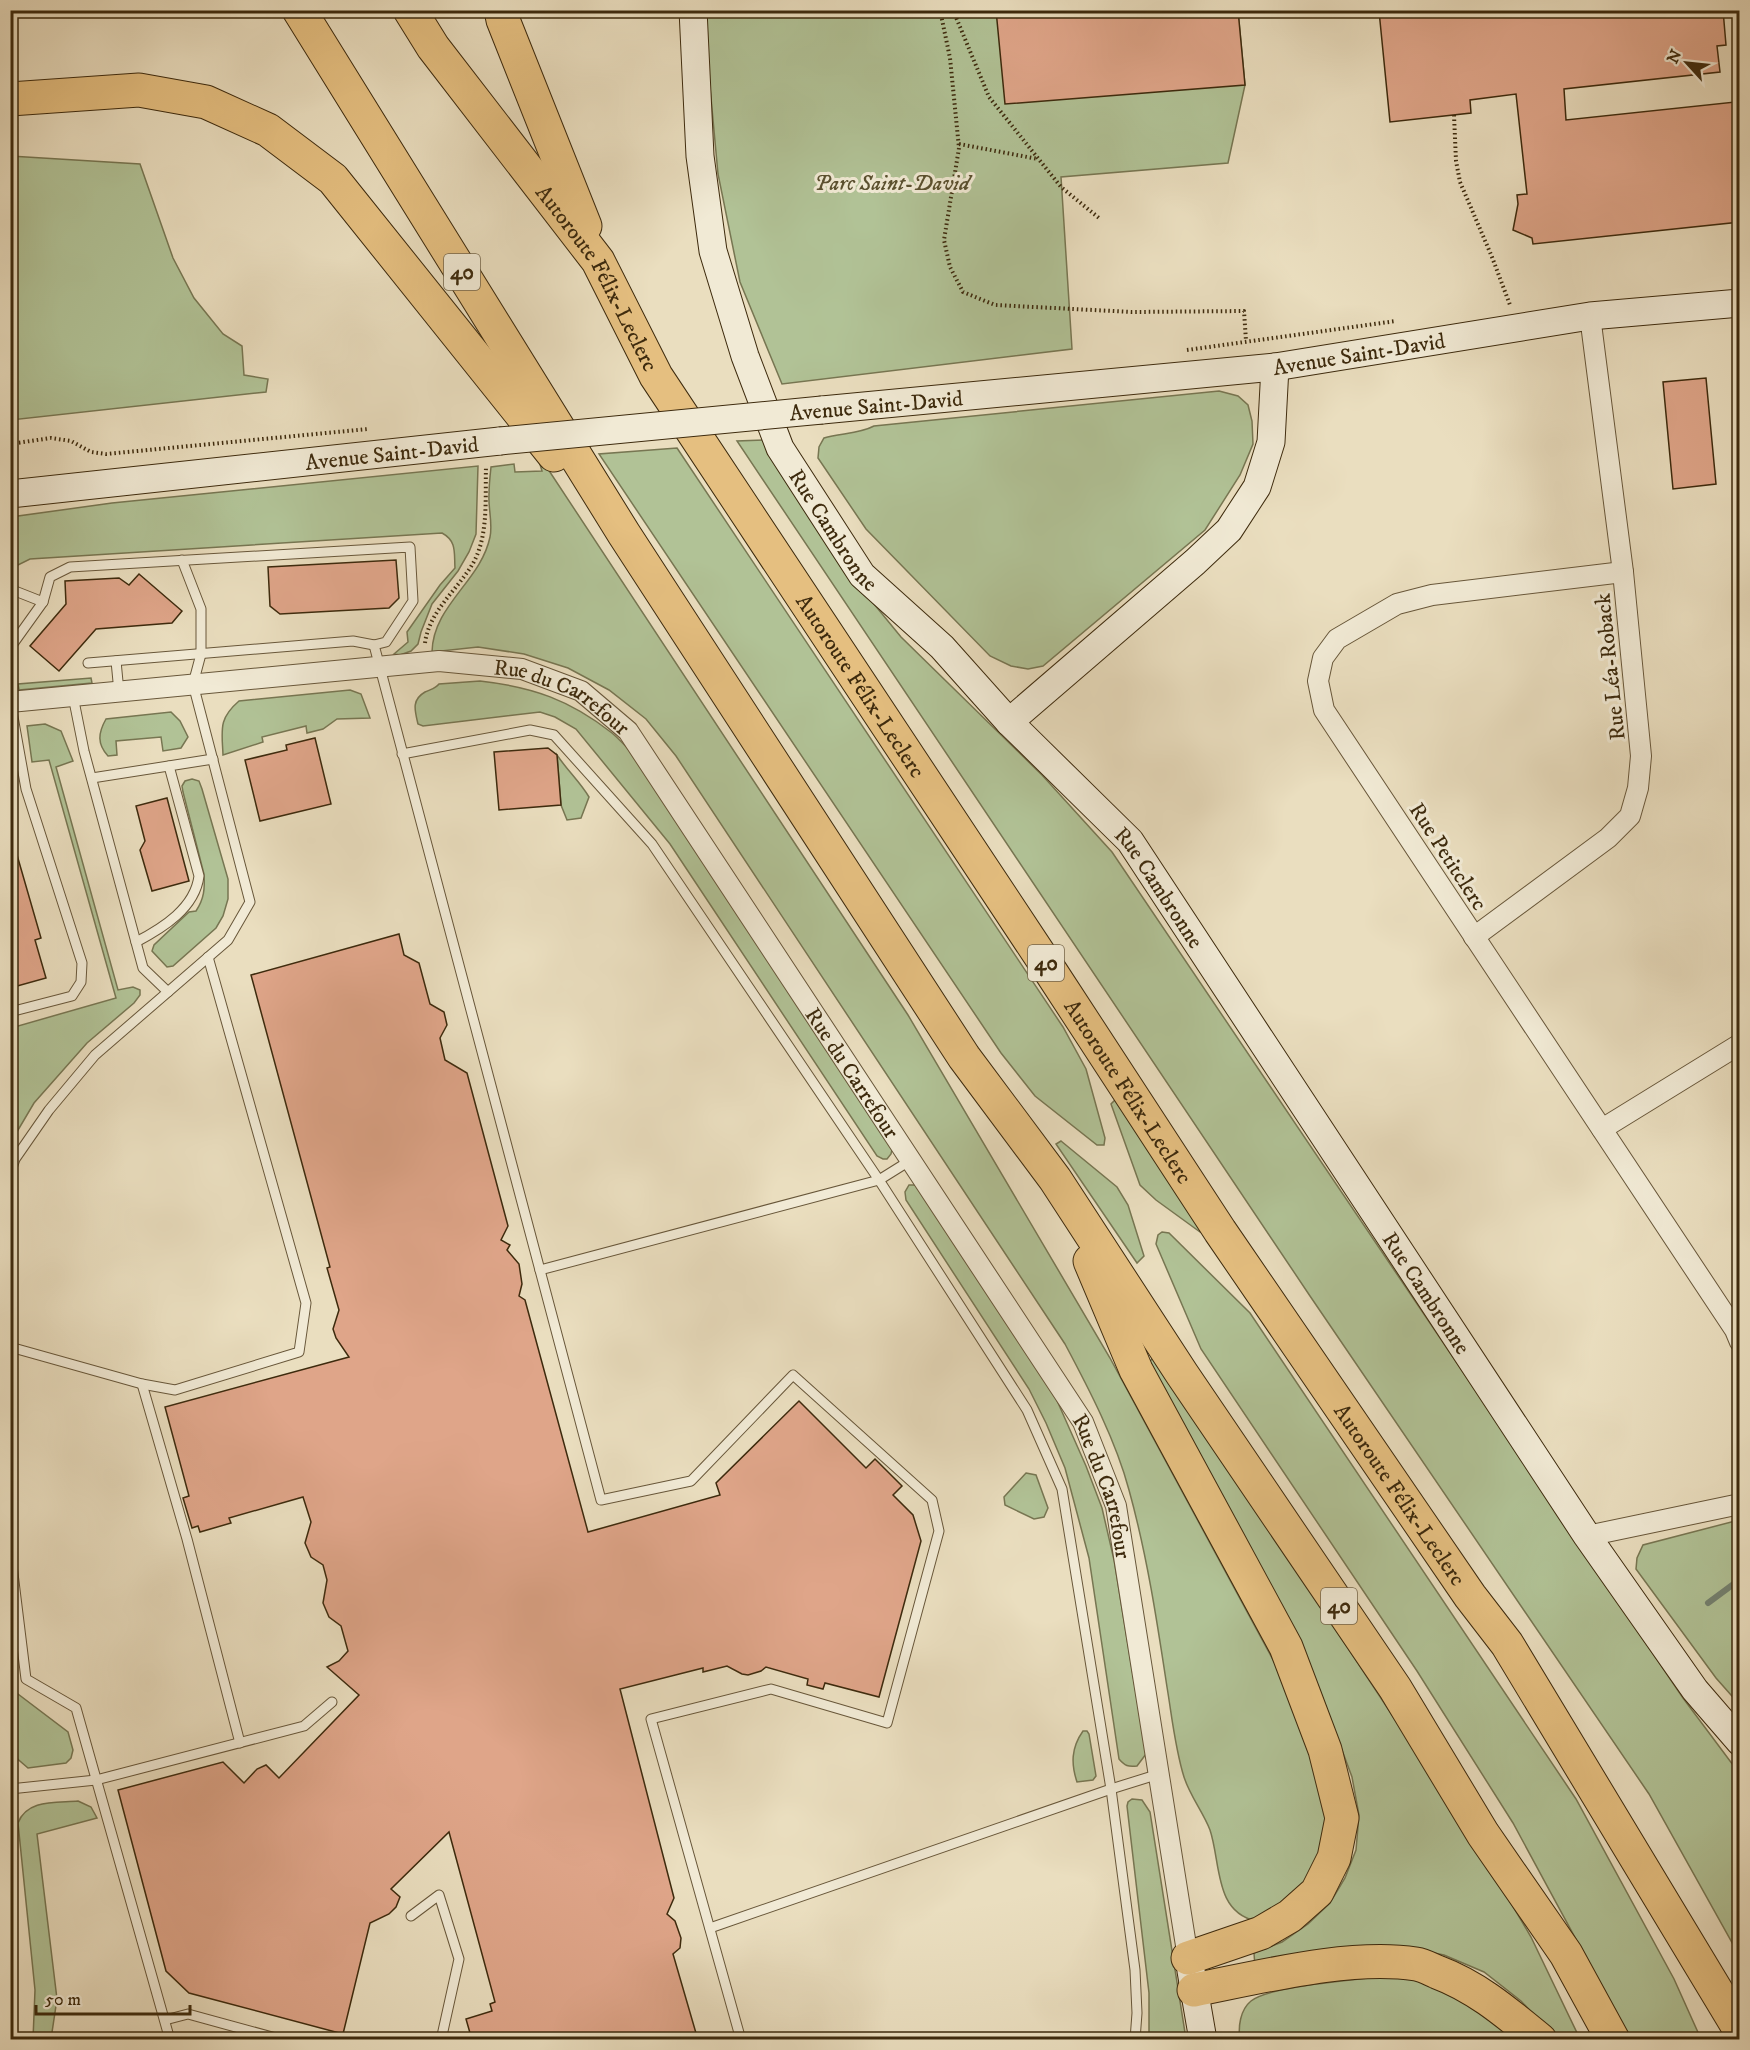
<svg xmlns="http://www.w3.org/2000/svg" width="1750" height="2050" font-family="'IM FELL DW Pica',serif">
<style>
.green{fill:#b1c296;stroke:#777652;stroke-width:1.5}
.lines{fill:none;stroke-linecap:round;stroke-linejoin:round}
.stream{stroke:#748271;stroke-width:6}
.building{fill:#dfa589;stroke:#3d2a0d;stroke-width:1.5}
.lane-casing{stroke:#68573a;stroke-width:11}
.street-casing{stroke:#68573a;stroke-width:22}
.secondary-casing{stroke:#3d2a0d;stroke-width:29}
.highway-casing{stroke:#3d2a0d;stroke-width:35}
.path{stroke:#3d2a0d;stroke-width:4;stroke-dasharray:1.5 3;stroke-linecap:butt}
.lane{stroke:#f1ead5;stroke-width:9}
.street{stroke:#f1ead5;stroke-width:20}
.secondary{stroke:#f1ead5;stroke-width:27}
.highway{stroke:#e5bf80;stroke-width:33}
.secondary-bridge-casing{stroke:#3d2a0d;stroke-width:29;stroke-linecap:butt}
.secondary-bridge{stroke:#f1ead5;stroke-width:27}
.labels{text-anchor:middle;stroke-width:6;stroke-linejoin:round;paint-order:stroke}
.shield{fill:#f1ead5;stroke:#736449;stroke-width:1.5}
.shield-label{font-size:21px;font-weight:bold;fill:#3d2a0d}
.park-label{font-size:22px;font-style:italic;fill:#5a502f;stroke:#f1ead5}
.street-label{font-size:22px;fill:#3d2a0d;stroke:#f1ead5}
</style>
<rect width="100%" height="100%" fill="#eadebf"/>
<filter id="stains"><feTurbulence type="fractalNoise" baseFrequency=".00333" numOctaves="4"/><feColorMatrix values="0 0 0 0 .2 0 0 0 0 .09 0 0 0 0 .02 0 0 0 .5 -.17"/></filter>
<radialGradient id="worn" r=".72"><stop offset=".6" stop-color="#630" stop-opacity="0"/><stop offset="1" stop-color="#630" stop-opacity=".3"/></radialGradient>
<g class="green">
<polygon points="703,11 1238,11 1245,85 1228,163 1061,177 1072,349 782,384 740,282 718,174"/>
<polygon points="10,156 140,164 173,258 194,298 223,334 242,346 244,375 268,379 266,392 11,420"/>
<path d="M1219,391L1238,396L1248,405L1252,421L1253,444L1240,475L1205,530L1043,666L1028,669L1011,666L990,656L866,529L818,458L819,447L824,438C840,433 859,434 874,426Z"/>
<polygon points="765,440 856,582 901,637 1042,775 1112,852 1683,1698 1739,1773 1739,1955 1649,1794 1310,1296 737,441"/>
<polygon points="677,448 1063,1027 1086,1069 1105,1138 1104,1145 1097,1145 1035,1096 1001,1053 599,454"/>
<path d="M542,460L908,1015L1110,1358L1291,1693L1329,1800L1320,1876L1256,1921C1214,1912 1221,1863 1210,1830C1203,1812 1190,1796 1184,1777C1175,1748 1172,1717 1167,1687C1157,1621 1147,1555 1129,1490C1116,1441 1089,1389 1065,1344L676,756L646,719L609,690L568,668L524,654L478,647L432,652C433,605 481,581 490,537C493,523 488,508 489,495C489,485 490,476 491,467L514,464L515,472L542,471L539,461Z"/>
<path d="M478,466L476,534L469,552L458,571L432,604L421,632L418,644L411,651L400,655L394,654L408,642L407,632L440,585L455,568C454,553 457,541 442,533L30,559L16,566H11V517L112,503Z"/>
<polygon points="91,678 92,683 19,690 18,684"/>
<path d="M480,681C533,687 570,700 612,733C625,744 636,758 647,770L893,1146L891,1154L887,1159H883L877,1156L670,844L576,729L555,717L540,712L423,726L418,724C415,711 411,700 425,692C431,689 435,689 439,684Z"/>
<path d="M350,690L361,694L370,718L337,719L323,729L307,733L306,726L262,737L263,742L223,755C222,730 218,719 239,701Z"/>
<path d="M171,712L180,721L188,737L181,748L163,751L161,737L116,741L117,755L108,756C97,744 98,733 106,719Z"/>
<polygon points="45,724 61,731 73,761 56,767 118,990 133,987 140,990 140,995 134,1003 87,1043 34,1103 11,1142 11,1028 116,998 49,760 32,762 27,726"/>
<path d="M557,755C567,770 580,782 589,797L581,818L567,820L561,805Z"/>
<path d="M192,779L199,781L202,789L228,879V899L223,916L216,928L173,966L167,967L152,951L154,945L189,912L196,911C204,899 205,889 204,874L183,792L182,786L185,781Z"/>
<polygon points="1115,1100 1201,1223 1200,1232 1156,1200 1140,1185 1111,1104"/>
<polygon points="1061,1141 1117,1187 1128,1205 1144,1256 1137,1263 1056,1144"/>
<path d="M909,1185H916L1047,1378L1086,1466L1102,1508L1114,1560L1146,1754L1137,1766C1128,1767 1125,1766 1119,1759L1089,1558L1065,1468L1046,1423L1029,1389L906,1200L905,1192Z"/>
<polygon points="1162,1232 1169,1233 1250,1313 1576,1799 1674,1979 1701,2039 1630,2039 1513,1823 1417,1671 1201,1349 1156,1244 1158,1235"/>
<polygon points="1154,1358 1159,1361 1471,1835 1531,1937 1580,2039 1557,2039 1521,2001 1484,1972 1444,1955 1409,1948 1255,1967 1254,1953 1282,1942 1308,1924 1330,1903 1345,1878 1356,1850 1359,1815 1352,1777 1319,1688 1148,1367 1151,1360"/>
<polygon points="1026,1473 1036,1475 1048,1508 1044,1517 1034,1519 1005,1505 1004,1497"/>
<polygon points="1739,1520 1740,1520 1739,1704 1716,1678 1636,1569 1637,1558 1643,1545"/>
<polygon points="11,1666 13,1688 18,1694 68,1732 73,1750 71,1758 66,1763 28,1768 13,1755 10,1749"/>
<path d="M1083,1731H1087L1089,1734L1096,1776L1093,1780L1077,1782C1071,1764 1071,1748 1083,1731Z"/>
<polygon points="1132,1799 1142,1800 1150,1812 1186,2039 1149,2039 1149,1993 1127,1806 1128,1802"/>
<path d="M78,1801L91,1807L97,1818L37,1834L57,1999L51,2039H33L35,1990L18,1823C27,1799 56,1803 78,1801Z"/>
<path d="M1368,1978H1415L1450,1987L1522,2039L1240,2040C1238,2027 1240,2010 1251,2001C1269,1987 1343,1981 1368,1978Z"/>
</g>
<g class="lines">
<polyline class="stream" points="1708,1603 1735,1583 1740,1583"/>
</g>
<g class="building">
<polygon points="996,10 1238,10 1245,85 1005,104"/>
<polygon points="1388,10 1723,10 1726,45 1717,46 1720,72 1564,89 1566,120 1735,102 1740,145 1740,222 1533,244 1532,238 1513,230 1518,204 1517,195 1527,194 1516,94 1470,100 1471,113 1390,122 1379,11"/>
<polygon points="1706,378 1716,484 1673,489 1663,382"/>
<polygon points="396,560 399,598 389,608 280,614 270,606 268,567"/>
<polygon points="139,574 182,611 172,623 96,629 59,671 30,646 66,604 65,581 119,578 129,585"/>
<polygon points="315,738 331,804 260,821 245,760 287,750 286,745"/>
<polygon points="548,748 557,755 561,805 499,810 494,752"/>
<polygon points="167,798 189,881 152,891 140,850 145,841 136,806"/>
<polygon points="15,848 41,938 35,940 46,978 10,988 10,849"/>
<polygon points="399,934 404,955 419,963 430,1004 444,1012 447,1025 440,1038 445,1060 467,1073 508,1226 501,1240 510,1245 507,1250 519,1264 522,1284 519,1296 525,1300 588,1532 720,1495 716,1483 799,1401 866,1468 875,1459 902,1486 893,1495 913,1515 921,1541 879,1697 825,1683 823,1689 807,1685 808,1679 766,1667 761,1671 748,1675 742,1674 727,1666 703,1672 703,1668 620,1689 674,1898 667,1914 675,1921 681,1938 680,1948 673,1954 698,2040 472,2040 466,2019 492,2011 490,2004 495,2002 449,1832 391,1889 400,1897 396,1907 389,1914 370,1923 343,2034 189,1993 166,1971 118,1790 223,1762 244,1783 257,1769 266,1765 279,1778 359,1695 327,1667 339,1661 348,1651 341,1626 329,1617 323,1603 327,1580 323,1565 311,1557 305,1543 311,1522 303,1497 229,1518 231,1523 200,1532 198,1526 192,1528 183,1498 189,1496 165,1407 349,1357 336,1338 333,1329 339,1310 327,1268 330,1267 251,975"/>
</g>
<g class="lines">
<defs>
<g id="lane">
<polyline points="10,589 43,602"/>
<polyline points="10,648 43,602 50,577 70,567 410,547 413,601 386,642 374,645 601,1500 691,1481 793,1375 932,1500 939,1531 887,1723 771,1689 651,1719 741,2040"/>
<polyline points="116,661 119,692"/>
<polyline points="88,663 353,641 374,645"/>
<polyline points="73,696 84,751 143,968 168,992"/>
<polyline points="10,700 26,789 82,963 81,982 72,996 10,1012"/>
<polyline points="402,754 530,730 554,735 652,844 879,1180 1027,1410 1062,1489 1111,1789 1135,1970 1137,2013 1135,2040"/>
<polyline points="92,778 213,759"/>
<path d="M136,942C163,928 195,908 199,876L169,766"/>
<polyline points="10,1174 15,1159 49,1110 95,1055 228,940 250,902 193,684 201,654 201,609 182,560"/>
<polyline points="540,1270 879,1180 911,1160"/>
<polyline points="10,1347 142,1384 175,1390 299,1352 306,1303 208,957"/>
<polyline points="142,1384 187,1539 240,1743"/>
<polyline points="10,1549 26,1679 76,1708 170,2040"/>
<polyline points="10,1789 96,1780 304,1726 332,1702"/>
<polyline points="411,1916 439,1895 459,1959 441,2040"/>
<polyline points="710,1928 1111,1789 1159,1774"/>
<polyline points="165,2020 188,2014 283,2040"/>
</g>
<g id="street">
<polyline points="1623,572 1432,595 1397,604 1337,639 1323,658 1318,681 1324,710 1735,1330 1740,1342"/>
<path id="s1" d="M10,702L439,661L522,669L581,691L628,731L1083,1422L1116,1506L1188,1958"/>
<polyline points="1474,937 1608,838 1630,816 1638,788 1641,756 1623,572 1590,316"/>
<polyline points="1602,1129 1740,1044"/>
<polyline points="1587,1536 1740,1504"/>
</g>
<g id="secondary">
<path id="s2" d="M693,10L700,156L713,251L745,356L780,448L862,575L942,647L1009,722L1130,841L1587,1536L1695,1690L1740,1742"/>
<path id="s3" d="M822,410L1275,367L1590,316L1740,303"/>
<path id="s4" d="M10,494L500,441"/>
<polyline points="1009,722 1195,562 1229,530 1257,487 1271,442 1275,367"/>
<polyline points="1191,1971 1203,2040"/>
</g>
<g id="highway">
<polyline points="299,10 624,534 964,1057 1055,1179 1182,1374 1395,1688 1483,1834 1566,1954 1613,2040"/>
<path id="s5" d="M410,10L433,47L598,261L656,376L1051,972L1220,1231L1470,1596L1507,1644L1740,2030"/>
<polyline points="501,10 503,20 585,226"/>
<polyline points="10,99 139,90 206,102 268,130 333,179 554,455"/>
<polyline points="1090,1261 1136,1370 1286,1647 1325,1750 1342,1818 1334,1858 1317,1892 1290,1916 1261,1933 1188,1958"/>
<path d="M1194,1990C1261,1977 1349,1954 1416,1964C1423,1965 1430,1969 1437,1972C1477,1987 1507,2013 1540,2040"/>
</g>
</defs>
<use href="#lane" class="lane-casing"/>
<use href="#street" class="street-casing"/>
<use href="#secondary" class="secondary-casing"/>
<use href="#highway" class="highway-casing"/>
<g class="path">
<polyline points="940,10 950,58 959,148 944,240 950,267 963,292 995,305 1132,312 1244,311 1246,341"/>
<polyline points="953,10 989,97 1061,187 1099,218"/>
<polyline points="1454,115 1456,161 1460,182 1492,257 1510,305"/>
<polyline points="959,144 1038,159"/>
<polyline points="1187,350 1396,321"/>
<polyline points="10,444 51,438 71,441 91,452 106,454 368,429"/>
<path d="M425,643C429,612 456,591 472,565C489,537 485,498 486,466"/>
</g>
<use href="#lane" class="lane"/>
<use href="#street" class="street"/>
<use href="#secondary" class="secondary"/>
<use href="#highway" class="highway"/>
<defs>
<polyline id="secondary-bridge" points="500,441 822,410"/>
</defs>
<use href="#secondary-bridge" class="secondary-bridge-casing"/>
<use href="#secondary-bridge" class="secondary-bridge"/>
</g>
<g class="labels">
<g class="shield">
<rect x="444" y="254" width="36" height="36" rx="4.5"/>
<rect x="1028" y="945" width="36" height="36" rx="4.5"/>
<rect x="1321" y="1588" width="36" height="36" rx="4.5"/>
</g>
<g class="shield-label">
<text x="462" y="279">40</text>
<text x="1046" y="970">40</text>
<text x="1339" y="1613">40</text>
</g>
<g class="park-label">
<text x="892" y="190">Parc Saint-David</text>
</g>
<g class="street-label">
<text dy="8" stroke="none"><textPath href="#s5" startOffset="328">Autoroute Félix-Leclerc</textPath></text>
<text dy="8" stroke="none"><textPath href="#s3" startOffset="540">Avenue Saint-David</textPath></text>
<text transform="translate(876 405) rotate(-5)" y="8">Avenue Saint-David</text>
<text dy="8" stroke="none"><textPath href="#s4" startOffset="384">Avenue Saint-David</textPath></text>
<text dy="8" stroke="none"><textPath href="#s2" startOffset="548">Rue Cambronne</textPath></text>
<text transform="translate(1609 667) rotate(-96)" y="8">Rue Léa-Roback</text>
<text dy="8" stroke="none"><textPath href="#s5" startOffset="814">Autoroute Félix-Leclerc</textPath></text>
<text dy="8" stroke="none"><textPath href="#s1" startOffset="562">Rue du Carrefour</textPath></text>
<text transform="translate(1449 856) rotate(57)" y="8">Rue Petitclerc</text>
<text dy="8" stroke="none"><textPath href="#s2" startOffset="1034">Rue Cambronne</textPath></text>
<text dy="8" stroke="none"><textPath href="#s1" startOffset="1048">Rue du Carrefour</textPath></text>
<text dy="8" stroke="none"><textPath href="#s5" startOffset="1300">Autoroute Félix-Leclerc</textPath></text>
<text dy="8" stroke="none"><textPath href="#s2" startOffset="1520">Rue Cambronne</textPath></text>
<text dy="8" stroke="none"><textPath href="#s1" startOffset="1534">Rue du Carrefour</textPath></text>
<text dy="8" stroke="none"><textPath href="#s5" startOffset="1786">Autoroute Félix-Leclerc</textPath></text>
</g>
</g>
<rect width="1750" height="2050" fill="none" stroke="#eadebf" stroke-width="36"/>
<rect x="12" y="12" width="1726" height="2026" fill="none" stroke="#3d2a0d" stroke-width="3"/>
<rect x="18" y="18" width="1714" height="2014" fill="none" stroke="#3d2a0d" stroke-width="1.5"/>
<g transform="translate(1687 63) rotate(297)" stroke="#f1ead5" stroke-width="4.5" paint-order="stroke">
<path d="M0-4.5L10 22L0 15L-10 22Z" fill="#3d2a0d"/>
<text y="-9" font-size="16" font-weight="bold" text-anchor="middle" fill="#3d2a0d">N</text>
</g>
<path d="M36 2005v9h154v-9" fill="none" stroke="#3d2a0d" stroke-width="3"/>
<text x="45" y="2005" font-size="18" fill="#3d2a0d" stroke="#f1ead5" stroke-width="4.5" paint-order="stroke">50 m</text>
<rect width="100%" height="100%" filter="url(#stains)"/>
<rect width="100%" height="100%" fill="url(#worn)"/>
</svg>
